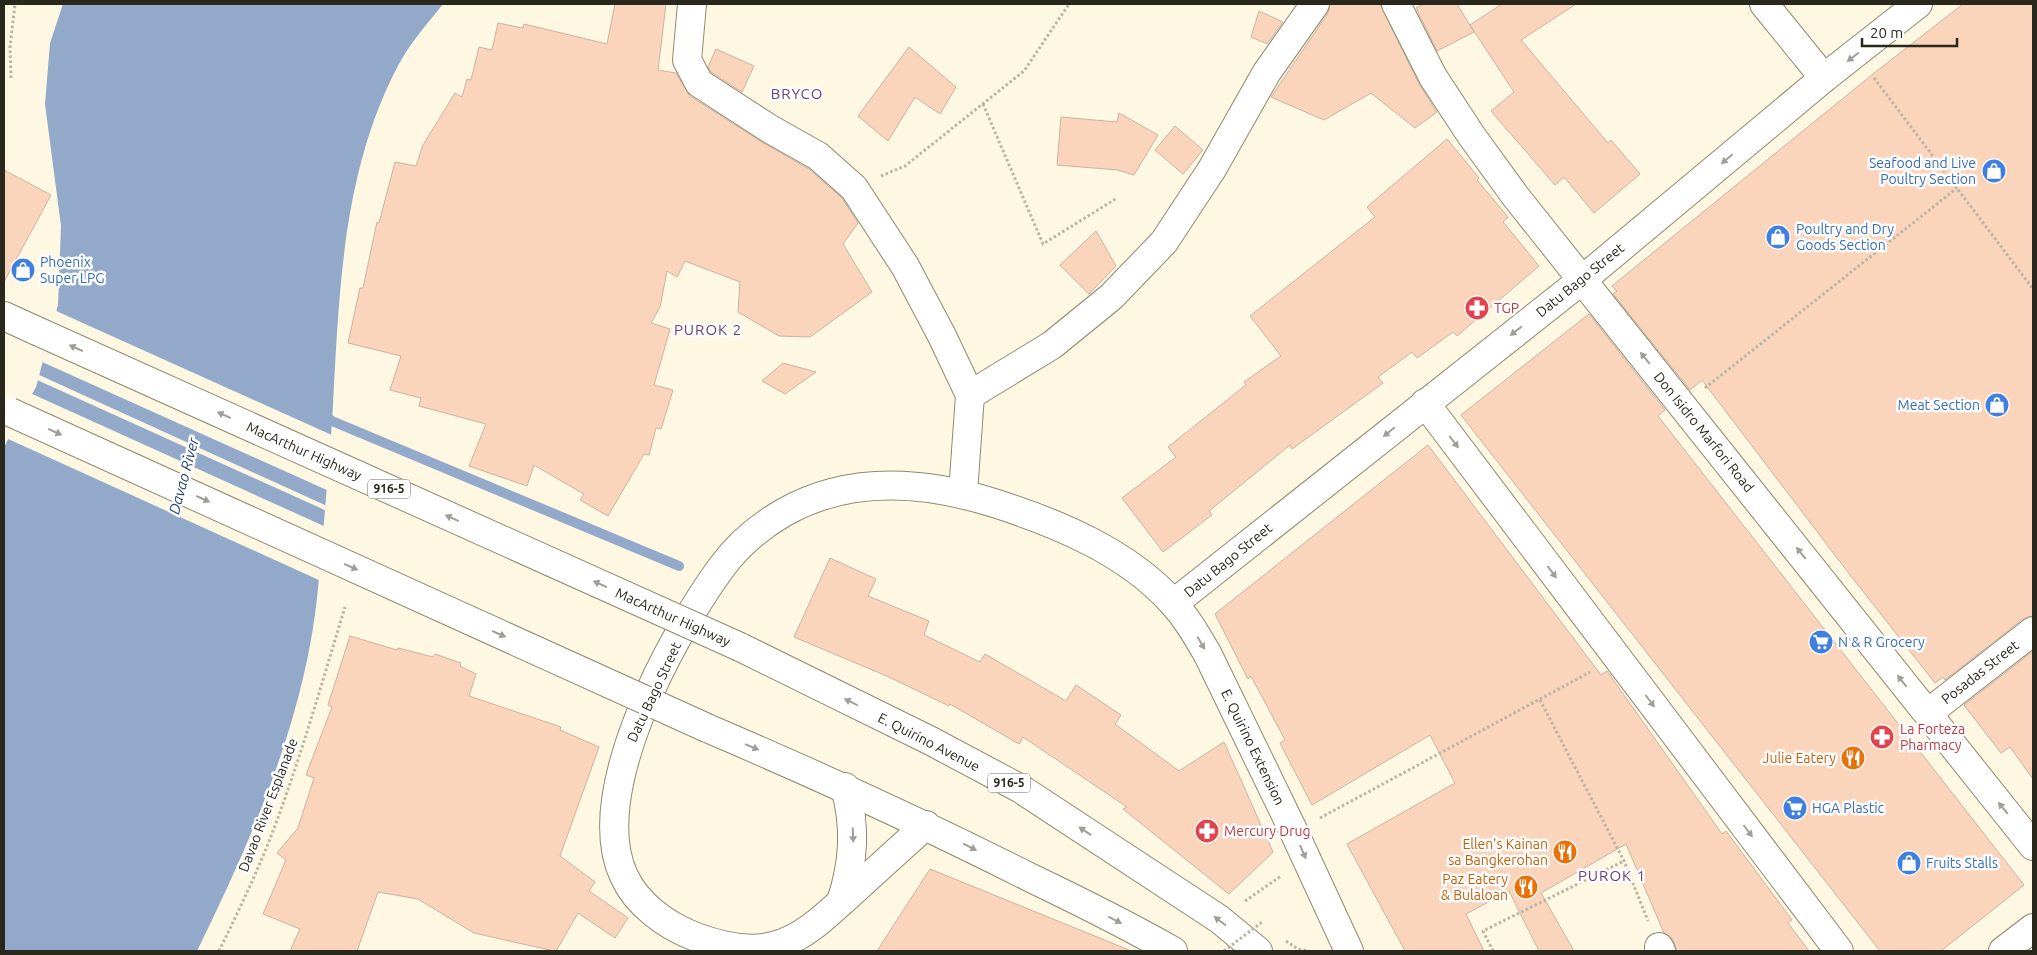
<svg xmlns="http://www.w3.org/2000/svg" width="2037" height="955" font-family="Ubuntu,sans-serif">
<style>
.water{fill:#92a9ca}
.pier{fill:#fef8e3}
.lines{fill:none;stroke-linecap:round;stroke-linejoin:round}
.stream{stroke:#92a9ca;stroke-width:10}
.building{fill:#fbd4bc;stroke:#cbb2a3}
.minor-casing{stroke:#8f8870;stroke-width:30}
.major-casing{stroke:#8f8870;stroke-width:30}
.path{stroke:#bab5a3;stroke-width:3;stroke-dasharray:2.5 2.5;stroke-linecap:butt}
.minor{stroke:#fff;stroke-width:28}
.major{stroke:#fff;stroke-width:28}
.major-bridge-casing{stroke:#8f8870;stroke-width:30;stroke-linecap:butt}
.path-bridge{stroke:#bab5a3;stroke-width:3;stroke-dasharray:2.5 2.5;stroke-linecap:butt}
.major-bridge{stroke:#fff;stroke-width:28}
.oneway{fill:#9f9e99}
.labels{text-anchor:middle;stroke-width:5;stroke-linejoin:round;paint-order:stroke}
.shield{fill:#fff;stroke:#6a6861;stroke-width:1}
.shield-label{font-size:12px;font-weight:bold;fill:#2a271d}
.shop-label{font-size:14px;fill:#366cbe;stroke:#fff;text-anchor:start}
.street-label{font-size:14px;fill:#2a271d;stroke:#fff}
.health-label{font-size:14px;fill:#be3a42;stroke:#fff;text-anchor:start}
.food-label{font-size:14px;fill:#c56008;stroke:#fff;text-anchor:end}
.neighbourhood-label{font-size:15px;letter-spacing:1px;fill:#6d4076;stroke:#fff}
.water-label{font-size:15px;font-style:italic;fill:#284975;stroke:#fff}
</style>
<rect width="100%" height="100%" fill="#fef8e3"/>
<path class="water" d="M63,4H443C428,23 410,43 399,64C346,163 340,275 334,385C332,434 327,484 323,534C320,565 318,597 313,628C295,741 247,849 197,951H4V447L36,387L58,305L61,226L45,104L50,43Z"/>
<g class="pier">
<polygon points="54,310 334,436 329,491 40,361"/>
<polygon points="37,374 327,506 327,511 35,379"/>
<polygon points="30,393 326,527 321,581 6,438"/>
</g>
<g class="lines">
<polyline class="stream" points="321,414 332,421 679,566"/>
</g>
<g class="building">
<polygon points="615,4 666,4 658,70 676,73 690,96 762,142 809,169 842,198 858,223 843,244 872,292 810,337 779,336 738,312 740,282 685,261 677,277 667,271 660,307 651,323 670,329 654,385 673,390 661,429 656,428 649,455 644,454 608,516 580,500 584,494 534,465 527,486 469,466 486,424 419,406 421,398 390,390 401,356 348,343 360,288 363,288 377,222 379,223 395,162 416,166 423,145 455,93 462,97 467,79 471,80 479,47 492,50 498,23 523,28 524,24 607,44"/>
<polygon points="1330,4 1380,4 1419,84 1437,112 1415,128 1371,93 1324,120 1271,97 1328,13"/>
<polygon points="1424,4 1457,4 1474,32 1437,51 1416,8"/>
<polygon points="1502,4 1576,4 1521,40 1608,143 1611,140 1640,174 1594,213 1564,177 1555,185 1491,111 1514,92 1470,25"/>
<polygon points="1963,4 2033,4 2033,616 2023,619 1945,680 1943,677 1935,683 1847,571 1702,380 1690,390 1613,294 1617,291 1612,286 1878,70"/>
<polygon points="1259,11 1283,22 1267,44 1251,37"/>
<polygon points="909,47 956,87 940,114 915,97 888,141 858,116"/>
<polygon points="716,49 754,66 742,92 711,72 708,67"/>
<polygon points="1119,113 1158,135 1134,175 1118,170 1057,165 1061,117 1117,122"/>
<polygon points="1175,126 1203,150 1183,174 1155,150"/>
<polygon points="1447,139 1479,178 1477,180 1508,217 1503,222 1539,266 1457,336 1453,332 1417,358 1412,352 1378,377 1383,383 1292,449 1290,445 1209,511 1212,515 1163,552 1122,498 1176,457 1168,447 1246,385 1244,382 1281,356 1250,316 1375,217 1367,207"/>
<polygon points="4,170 51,195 4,282"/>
<polygon points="1096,231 1116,266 1089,294 1060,265"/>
<polygon points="1589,314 1665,410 1658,416 2024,885 1941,951 1880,951 1461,415"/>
<polygon points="783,363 816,372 785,394 762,381"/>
<polygon points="1428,445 1601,675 1607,671 1722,834 1726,831 1792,920 1788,923 1809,951 1677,951 1673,940 1664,933 1626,844 1541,893 1574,951 1539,951 1509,891 1466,914 1484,951 1405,951 1347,844 1455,783 1430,735 1312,805 1280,743 1285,740 1251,676 1248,679 1215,614"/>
<polygon points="830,558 876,579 868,596 929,621 924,635 980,662 985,654 1066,701 1076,685 1121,715 1115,724 1179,771 1224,742 1273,852 1229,894 1123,809 1127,807 1023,737 1019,744 950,704 949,706 889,677 794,637"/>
<polygon points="350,636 397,650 398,648 433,657 435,654 461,663 460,666 476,674 469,696 561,727 560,730 599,747 560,856 595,882 589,891 628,918 615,938 578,913 556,951 554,951 474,933 418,899 378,892 357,951 290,951 300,929 263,914 286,860 277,853 298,828 314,778 306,775 332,707 328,705"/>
<polygon points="2033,651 2033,779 2010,747 2001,753 1964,705"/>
<polygon points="930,869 1129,950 1129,951 877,951"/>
</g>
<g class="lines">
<defs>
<g id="minor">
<polyline points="692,4 687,60 699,83 770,129 818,156 854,188 905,266 942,336 970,395 963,493"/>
<polyline points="1396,4 1433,77 1471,135 1516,197 2033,846"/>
<polyline points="1764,4 1824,78"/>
<polyline points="970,395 1052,345 1111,297 1164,242 1212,169 1267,72 1315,4"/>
<polyline points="1425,403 1839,951"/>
<polyline points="1174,603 1582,280 1824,78 1918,4"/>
<polyline points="1928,713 2033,631"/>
<path d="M926,825C901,848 875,871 850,894C829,912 810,933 783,943C756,954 723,947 696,937C667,926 637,905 624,876C585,794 672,635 721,568C737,546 759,527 783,513C849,475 924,481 994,503C1057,523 1127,552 1172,602C1187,618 1197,636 1208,655L1294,832L1349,951"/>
<path d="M841,902C854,862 856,827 845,787"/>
<polyline points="1659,947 1661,951"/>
</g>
<g id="major">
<polyline points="4,316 37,331"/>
<polyline points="740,647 931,741 1021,789 1219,919 1258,951"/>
<path d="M707,728C817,775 924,824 1031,878C1079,901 1127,925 1173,951"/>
<polyline points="2003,951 2033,928"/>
</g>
</defs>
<use href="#minor" class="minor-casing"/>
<use href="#major" class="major-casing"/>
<g class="path">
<polyline points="11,78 10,47 15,4"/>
<polyline points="1874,78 2033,289"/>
<polyline points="983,104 1043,244 1117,198"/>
<polyline points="881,176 905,166 1024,71 1069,4"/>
<polyline points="1705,388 1957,188"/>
<polyline points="1540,700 1624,861 1648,921"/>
<polyline points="1320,818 1590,672"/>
<polyline points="1245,901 1281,876"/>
<polyline points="1286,941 1298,949 1309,951"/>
<path d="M219,951C236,916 253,881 268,844C298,767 321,686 345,607"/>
<polyline points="1493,951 1483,931 1624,861"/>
</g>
<use href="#minor" class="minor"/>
<use href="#major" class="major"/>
<defs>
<g id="major-bridge">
<polyline points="37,331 740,647"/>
<polyline points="10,412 707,728"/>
</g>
</defs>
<use href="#major-bridge" class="major-bridge-casing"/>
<polyline class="path-bridge" points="1224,951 1262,922"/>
<use href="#major-bridge" class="major-bridge"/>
</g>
<defs><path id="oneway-solid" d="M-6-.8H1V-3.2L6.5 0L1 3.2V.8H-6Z" transform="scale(1.25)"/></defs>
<g class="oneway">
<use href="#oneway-solid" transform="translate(1853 57) rotate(143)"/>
<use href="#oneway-solid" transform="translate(1727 159) rotate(140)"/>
<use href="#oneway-solid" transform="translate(1516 331) rotate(142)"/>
<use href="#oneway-solid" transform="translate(76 348) rotate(-156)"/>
<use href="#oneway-solid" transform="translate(1645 358) rotate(-129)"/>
<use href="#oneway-solid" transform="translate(224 415) rotate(-156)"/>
<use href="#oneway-solid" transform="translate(55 432) rotate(24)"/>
<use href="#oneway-solid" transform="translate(1389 432) rotate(141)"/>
<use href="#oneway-solid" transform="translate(1454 442) rotate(53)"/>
<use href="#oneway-solid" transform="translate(203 499) rotate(24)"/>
<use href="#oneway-solid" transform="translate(452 518) rotate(-156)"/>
<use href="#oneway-solid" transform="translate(1801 553) rotate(-129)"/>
<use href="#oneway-solid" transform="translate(351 567) rotate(24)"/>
<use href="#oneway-solid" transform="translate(1552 572) rotate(53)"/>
<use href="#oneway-solid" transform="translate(600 584) rotate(-156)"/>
<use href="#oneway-solid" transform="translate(499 634) rotate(24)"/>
<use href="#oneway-solid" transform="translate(1201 643) rotate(61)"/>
<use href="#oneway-solid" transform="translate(1902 681) rotate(-128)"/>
<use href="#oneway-solid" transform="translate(1650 701) rotate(53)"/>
<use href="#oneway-solid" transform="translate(851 702) rotate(-154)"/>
<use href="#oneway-solid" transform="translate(752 747) rotate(23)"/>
<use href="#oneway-solid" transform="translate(2003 808) rotate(-129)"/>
<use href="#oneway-solid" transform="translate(1085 831) rotate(-147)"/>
<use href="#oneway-solid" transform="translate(1748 831) rotate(53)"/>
<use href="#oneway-solid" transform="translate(853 835) rotate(88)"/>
<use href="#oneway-solid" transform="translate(970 847) rotate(27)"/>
<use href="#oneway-solid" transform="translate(1303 852) rotate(66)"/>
<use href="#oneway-solid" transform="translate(1115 920) rotate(27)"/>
<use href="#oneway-solid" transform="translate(1220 921) rotate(-143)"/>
</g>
<defs>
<symbol id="shop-disc" viewBox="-11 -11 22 22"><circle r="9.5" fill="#3f7fe0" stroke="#fff"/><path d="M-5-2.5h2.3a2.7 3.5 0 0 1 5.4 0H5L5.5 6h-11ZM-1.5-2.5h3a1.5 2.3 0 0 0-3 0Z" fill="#fff"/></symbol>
<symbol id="pharmacy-disc" viewBox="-11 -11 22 22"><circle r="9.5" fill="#e0444e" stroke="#fff"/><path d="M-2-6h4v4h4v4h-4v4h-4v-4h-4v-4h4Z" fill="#fff"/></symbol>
<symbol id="supermarket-disc" viewBox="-11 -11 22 22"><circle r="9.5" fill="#3f7fe0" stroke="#fff"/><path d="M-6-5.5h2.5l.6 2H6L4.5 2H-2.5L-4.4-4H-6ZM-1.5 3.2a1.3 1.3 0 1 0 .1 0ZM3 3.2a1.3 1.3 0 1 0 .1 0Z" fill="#fff"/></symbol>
<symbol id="restaurant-disc" viewBox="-11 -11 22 22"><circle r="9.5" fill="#e8710a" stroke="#fff"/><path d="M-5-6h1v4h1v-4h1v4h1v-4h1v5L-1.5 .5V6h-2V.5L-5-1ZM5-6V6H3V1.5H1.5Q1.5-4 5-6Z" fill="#fff"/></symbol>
</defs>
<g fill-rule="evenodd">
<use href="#shop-disc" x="1980" y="157" width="28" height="28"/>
<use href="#shop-disc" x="1764" y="223" width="28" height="28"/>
<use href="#shop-disc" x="9" y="256" width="28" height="28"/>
<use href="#pharmacy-disc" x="1463" y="294" width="28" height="28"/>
<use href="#shop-disc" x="1983" y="391" width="28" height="28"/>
<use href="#supermarket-disc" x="1807" y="628" width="28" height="28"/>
<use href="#pharmacy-disc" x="1868" y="723" width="28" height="28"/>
<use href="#restaurant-disc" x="1839" y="744" width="28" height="28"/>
<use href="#supermarket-disc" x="1781" y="794" width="28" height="28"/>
<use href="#pharmacy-disc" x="1193" y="817" width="28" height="28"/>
<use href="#restaurant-disc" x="1551" y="838" width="28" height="28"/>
<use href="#shop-disc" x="1895" y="849" width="28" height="28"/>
<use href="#restaurant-disc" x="1512" y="873" width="28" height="28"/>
</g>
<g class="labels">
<g class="shield">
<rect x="368" y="479.5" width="42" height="19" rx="4"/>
<rect x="988" y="773.5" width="42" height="19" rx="4"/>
</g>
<g class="shield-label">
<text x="389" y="493">916-5</text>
<text x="1009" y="787">916-5</text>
</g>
<g class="shop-label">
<text x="1976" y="168" text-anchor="end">Seafood and Live<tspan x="1976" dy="16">Poultry Section</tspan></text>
<text x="1796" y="234">Poultry and Dry<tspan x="1796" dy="16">Goods Section</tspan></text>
<text x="40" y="267">Phoenix<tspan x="40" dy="16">Super LPG</tspan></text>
<text x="1980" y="410" text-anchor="end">Meat Section</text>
<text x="1838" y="647">N &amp; R Grocery</text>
<text x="1812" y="813">HGA Plastic</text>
<text x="1926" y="868">Fruits Stalls</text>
</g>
<g class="street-label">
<text transform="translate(1580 280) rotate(-39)" y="5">Datu Bago Street</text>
<text transform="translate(1704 432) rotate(51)" y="5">Don Isidro Marfori Road</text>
<text transform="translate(304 451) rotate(24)" y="5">MacArthur Highway</text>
<text transform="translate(1228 560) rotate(-39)" y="5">Datu Bago Street</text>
<text transform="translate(673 617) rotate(24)" y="5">MacArthur Highway</text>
<text transform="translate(1980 672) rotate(-38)" y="5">Posadas Street</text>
<text transform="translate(654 692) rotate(-65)" y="5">Datu Bago Street</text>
<text transform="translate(929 742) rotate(27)" y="5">E. Quirino Avenue</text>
<text transform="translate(1253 747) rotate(64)" y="5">E. Quirino Extension</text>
<text transform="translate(268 805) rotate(-69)" y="5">Davao River Esplanade</text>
</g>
<g class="health-label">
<text x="1494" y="313">TGP</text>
<text x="1900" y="734">La Forteza<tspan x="1900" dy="16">Pharmacy</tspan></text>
<text x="1224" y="836">Mercury Drug</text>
</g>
<g class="food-label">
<text x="1836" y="763">Julie Eatery</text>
<text x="1548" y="849">Ellen's Kainan<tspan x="1548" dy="16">sa Bangkerohan</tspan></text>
<text x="1508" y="884">Paz Eatery<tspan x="1508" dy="16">&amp; Bulaloan</tspan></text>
</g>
<g class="neighbourhood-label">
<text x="797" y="99">BRYCO</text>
<text x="708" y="335">PUROK 2</text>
<text x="1612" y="881">PUROK 1</text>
</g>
<g class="water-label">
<text transform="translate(184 476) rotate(-75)" y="5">Davao River</text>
</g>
</g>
<rect width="2037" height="955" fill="none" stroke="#2a271d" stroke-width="10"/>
<path d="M1862 38v8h95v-8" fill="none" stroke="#2a271d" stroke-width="2.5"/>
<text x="1870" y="38" font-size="15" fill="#2a271d" stroke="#ffffff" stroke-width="4" paint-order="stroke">20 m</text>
</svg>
